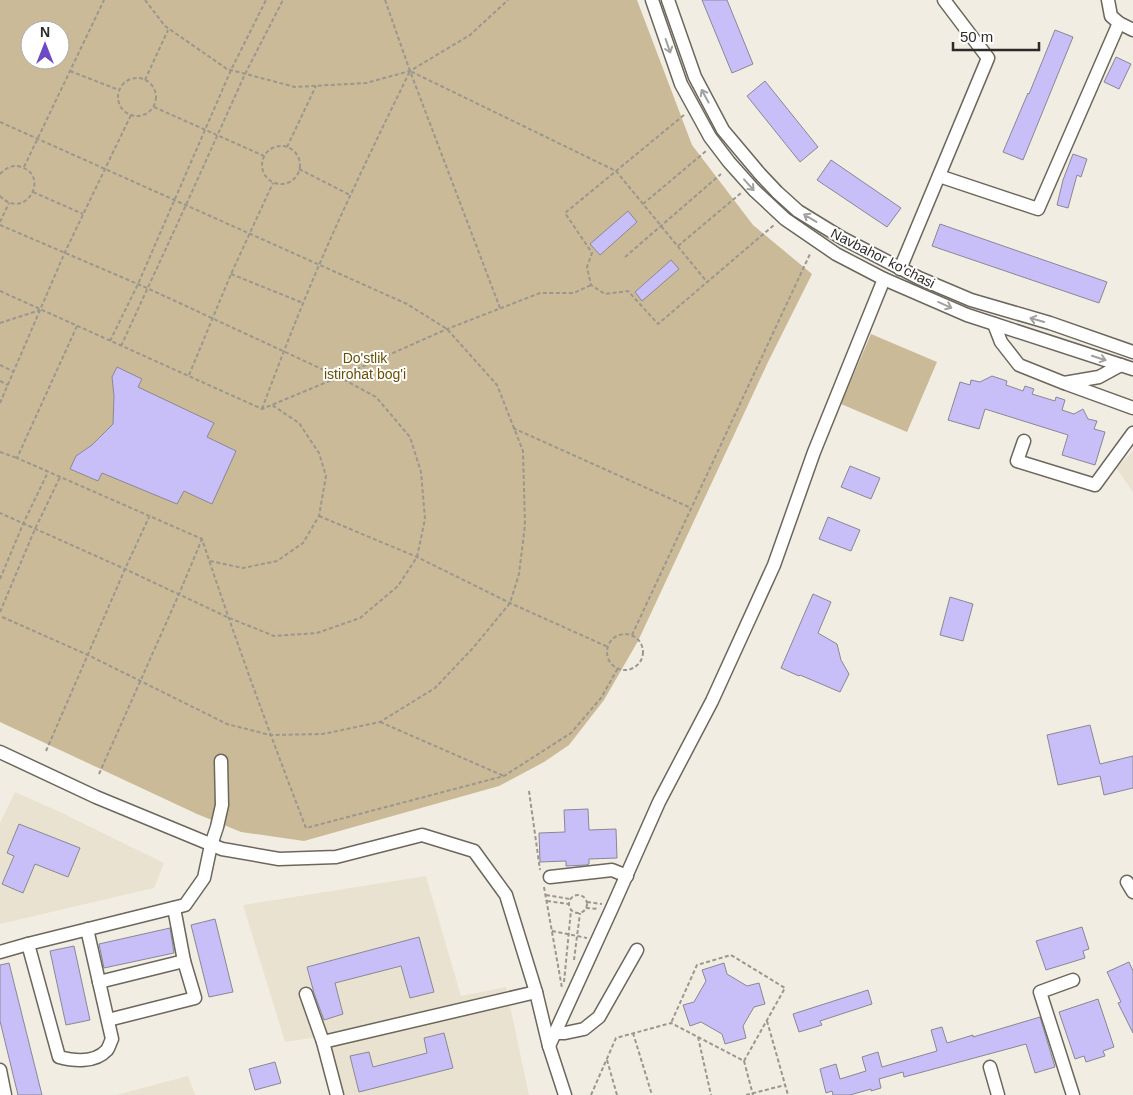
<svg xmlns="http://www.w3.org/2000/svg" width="1133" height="1095" font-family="Helvetica,sans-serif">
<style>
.built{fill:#eae2d0}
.green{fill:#caba97;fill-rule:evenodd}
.building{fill:#c8bff9;stroke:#898892}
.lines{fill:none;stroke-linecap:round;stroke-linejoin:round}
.minor-casing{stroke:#6b675d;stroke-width:15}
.path{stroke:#9b978f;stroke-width:2;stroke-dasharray:4 2.5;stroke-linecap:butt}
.minor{stroke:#fff;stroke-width:12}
.oneway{stroke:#a0a09e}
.labels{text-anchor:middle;stroke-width:4;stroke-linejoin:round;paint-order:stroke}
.street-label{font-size:14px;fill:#2d2b27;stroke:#fff}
.park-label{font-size:14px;fill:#684f05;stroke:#fff}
</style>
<rect width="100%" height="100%" fill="#f2ede2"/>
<g class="built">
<polygon points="1133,451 1133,492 1116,468"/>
<polygon points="15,792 62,813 164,863 154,888 0,924 0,823"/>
<polygon points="426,876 461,996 506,987 529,1095 332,1095 318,1037 285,1042 243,905"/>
<polygon points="188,1076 195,1095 116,1095"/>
</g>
<g class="green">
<path d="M0,0H637L692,145L753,225L812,274L768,362L638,641L604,700L569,745L544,762L499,786L304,841L241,832L197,814L0,722ZM30,30H60V60H30Z"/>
<polygon points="871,334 937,362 907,432 841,404"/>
</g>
<g class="building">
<polygon points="702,0 727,0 753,64 732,73"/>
<polygon points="1055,30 1073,37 1023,160 1003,152 1028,93 1029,94"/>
<polygon points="1116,57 1131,64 1119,89 1104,82"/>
<polygon points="765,81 818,147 800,162 747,96"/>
<polygon points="1073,154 1087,159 1081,177 1077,175 1068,208 1057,205 1063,180"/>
<polygon points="831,160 901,208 887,227 817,180"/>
<polygon points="628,211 637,222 600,255 590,244"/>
<polygon points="940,224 1107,282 1099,303 932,246"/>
<polygon points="671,260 679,269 642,301 635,292"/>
<polygon points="117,367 142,379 138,387 214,423 207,437 236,451 212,504 184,491 177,504 102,473 98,481 70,469 76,456 92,445 113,424 114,396 112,377"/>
<polygon points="992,376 1007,381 1006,385 1023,391 1025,386 1034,389 1032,394 1055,401 1056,397 1065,400 1062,410 1074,414 1083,409 1088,419 1097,421 1094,429 1105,432 1095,465 1062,455 1068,435 985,409 979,429 948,420 960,382 970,385 971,380 980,382"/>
<polygon points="850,466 880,478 871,499 841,487"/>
<polygon points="828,517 860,530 851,551 819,539"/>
<polygon points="813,594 831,602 818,633 837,644 841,660 849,674 840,692 800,675 799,676 781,668"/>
<polygon points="950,597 973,604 963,641 940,635"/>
<polygon points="1090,725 1100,764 1133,756 1133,788 1104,795 1100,776 1058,785 1047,735"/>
<polygon points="588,809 589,830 616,829 617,858 589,859 589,864 586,865 566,866 566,861 540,862 539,833 565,832 564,810"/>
<polygon points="19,824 80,848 68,877 35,864 23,893 2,884 14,856 7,853"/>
<polygon points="215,919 233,992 209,997 191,925"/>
<polygon points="1082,927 1089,949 1083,951 1085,958 1046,970 1036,941"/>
<polygon points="170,928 174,953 104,968 99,944"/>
<polygon points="419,937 434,992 410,998 401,966 335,983 343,1014 324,1020 314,993 307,967"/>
<polygon points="74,946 90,1020 66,1025 50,951"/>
<polygon points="1129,962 1133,971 1133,1033 1118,1003 1121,1002 1107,972"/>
<polygon points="9,963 42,1095 18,1095 0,1021 0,965"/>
<polygon points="724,963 727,974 747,986 759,983 765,1004 754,1007 743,1026 746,1038 725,1044 722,1034 701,1022 690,1026 683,1005 694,1002 706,981 702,970"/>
<polygon points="868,990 872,1004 820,1021 822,1025 799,1032 793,1014"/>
<polygon points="1098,999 1114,1047 1103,1051 1105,1056 1086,1062 1084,1056 1075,1059 1059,1012"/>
<polygon points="1040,1017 1055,1067 1035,1073 1026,1044 904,1077 903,1072 879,1079 881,1088 871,1091 871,1089 850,1095 833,1095 832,1091 826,1093 820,1069 836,1064 840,1079 866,1071 862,1057 878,1052 882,1067 937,1051 931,1030 942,1027 947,1043 973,1035 973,1037"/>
<polygon points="444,1033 453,1068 359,1092 350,1056 369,1052 373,1067 427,1053 424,1038"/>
<polygon points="275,1062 281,1083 255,1090 249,1069"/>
</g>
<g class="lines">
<defs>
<g id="minor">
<polyline points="652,0 681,84 710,137 729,162 754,190 785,219 836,254 884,279 967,315 1133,369"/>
<polyline points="668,0 695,77 723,130 760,174 777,192 798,211 842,238 919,278 971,300 1050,323 1133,352"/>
<polyline points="1108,0 1111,16 1119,23 1133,30"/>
<polyline points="939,176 1038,209 1119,23"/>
<polyline points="900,269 988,58 944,0"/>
<polyline points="994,324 1001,342 1019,365 1064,383 1099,377 1121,365"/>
<polyline points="1067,384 1133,408"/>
<polyline points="1024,441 1017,461 1095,485 1133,433"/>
<polyline points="0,752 96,797 222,849 279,859 336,857 422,835 474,851 506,895 536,992 549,1046 565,1095"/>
<polyline points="550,877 612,870 627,876"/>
<polyline points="1127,882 1133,892"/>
<path d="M87,929L112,1039C110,1043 109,1047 107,1050C95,1063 74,1061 59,1057L28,944L185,905L204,878L211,845L217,827L222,805L221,761"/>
<polyline points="0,952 28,944"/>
<polyline points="99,982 184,961"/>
<polyline points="306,994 323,1042 337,1095"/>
<polyline points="108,1020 195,998 184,961 174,908"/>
<polyline points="555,1033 565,1033 584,1029 599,1017 637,950"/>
<polyline points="323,1042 536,992"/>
<polyline points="549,1046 612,908 659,802 712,701 774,565 814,452 884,279"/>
<polyline points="990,1067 998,1095"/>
<polyline points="0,1070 5,1095"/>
<polyline points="1073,1095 1040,992 1073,980"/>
</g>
</defs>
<use href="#minor" class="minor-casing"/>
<g class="path">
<polyline points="145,0 165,26 227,69 295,87 366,83 410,71 470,35 508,0"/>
<polyline points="385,0 410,71 500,308"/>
<polyline points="70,71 119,90"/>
<circle cx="137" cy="97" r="19"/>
<polyline points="145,80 168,30"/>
<polyline points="154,107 264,156"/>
<polyline points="684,115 565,213 592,253 587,267 591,285 605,294 628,291 658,324 774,225"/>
<polyline points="0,122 407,304 447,329 497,385 523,451 525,525 519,574 510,603 473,648 435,688 380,722 323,734 270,735 227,724 88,655 0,616"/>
<circle cx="281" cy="165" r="19"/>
<polyline points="287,147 316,86"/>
<polyline points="24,167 104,0"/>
<polyline points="299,169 350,195"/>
<path d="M0,174C6,168 13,164 21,167C51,176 25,222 0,196"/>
<polyline points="33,192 83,214"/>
<polyline points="643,204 706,151"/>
<polyline points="0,222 9,203"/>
<polyline points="0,225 147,288 339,377 376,397 410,437 421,472 425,519 417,557 398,586 360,618 317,633 274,636 227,617 125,569 0,513"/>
<polyline points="678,246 741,193"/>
<polyline points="625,257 721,174"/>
<polyline points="231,274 303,303"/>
<polyline points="0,291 262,409 339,377 447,329 540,293 574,293 591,285"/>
<polyline points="0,323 40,310"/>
<path d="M77,326L17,458L202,539C234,636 269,732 306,828L504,776L571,733L601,698L618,668"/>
<polyline points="110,341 138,284 231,70 266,0"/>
<polyline points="121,346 186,205 245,74 283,0"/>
<polyline points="0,365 14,372"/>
<polyline points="189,375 231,274 273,183"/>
<polyline points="0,381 8,385"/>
<polyline points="0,403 65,252 131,115"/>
<path d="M262,409C289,336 318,264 351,194C370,153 390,112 410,71L616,171L707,282"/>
<polyline points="513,428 691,508"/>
<polyline points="0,452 17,458"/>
<polyline points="319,516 417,557 510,603 608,647"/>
<polyline points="210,561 243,568 277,561 303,543 319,516 326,476 319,453 299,423 272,405"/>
<polyline points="0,579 23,524 48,472"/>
<polyline points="0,612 35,529 60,477"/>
<circle cx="625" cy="652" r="18"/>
<polyline points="632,635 810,254"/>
<polyline points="380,722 504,776"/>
<polyline points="46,751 125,569 149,517"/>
<polyline points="99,774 179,594 202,539"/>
<polyline points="529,791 540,870"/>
<polyline points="544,887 562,988"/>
<circle cx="578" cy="904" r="9"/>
<polyline points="546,895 570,899"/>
<polyline points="547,901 569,904"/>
<polyline points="587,902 602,904"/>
<polyline points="586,908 599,909"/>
<polyline points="552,931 587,938"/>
<polyline points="574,960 580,913"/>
<polyline points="564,982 571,910"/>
<polyline points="767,1021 788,1095"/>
<polyline points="633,1033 652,1095"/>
<polyline points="698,1037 711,1095"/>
<polyline points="607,1060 617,1095"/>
<polyline points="744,1061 753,1095"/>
<polyline points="591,1095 616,1038 671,1023 744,1061 785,988 731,955 697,965 671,1023"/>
<polyline points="746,1095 785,1085"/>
</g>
<use href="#minor" class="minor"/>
</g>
<defs><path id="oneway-shaft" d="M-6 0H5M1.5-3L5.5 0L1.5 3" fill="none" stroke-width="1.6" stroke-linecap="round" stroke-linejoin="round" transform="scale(1.25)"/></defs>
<g class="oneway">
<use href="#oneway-shaft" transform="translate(668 46) rotate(71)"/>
<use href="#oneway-shaft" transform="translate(705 96) rotate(-119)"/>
<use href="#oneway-shaft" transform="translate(749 185) rotate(48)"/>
<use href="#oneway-shaft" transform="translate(810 218) rotate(-149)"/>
<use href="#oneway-shaft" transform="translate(945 305) rotate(24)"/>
<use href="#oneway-shaft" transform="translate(1037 320) rotate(-164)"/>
<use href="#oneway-shaft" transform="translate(1099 358) rotate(18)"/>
</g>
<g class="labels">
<g class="street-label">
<text transform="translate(883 258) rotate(27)" y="5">Navbahor ko'chasi</text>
</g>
<g class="park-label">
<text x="365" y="363">Do'stlik<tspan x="365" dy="16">istirohat bog'i</tspan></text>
</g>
</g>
<g transform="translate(45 45)"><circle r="24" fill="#ffffff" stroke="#abaaa9"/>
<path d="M0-4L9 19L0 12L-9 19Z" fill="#6c4ac3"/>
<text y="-8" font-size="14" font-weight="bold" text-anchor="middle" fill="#2d2b27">N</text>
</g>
<path d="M953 42v8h86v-8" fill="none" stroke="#2d2b27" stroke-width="2.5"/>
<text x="960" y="42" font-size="15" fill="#2d2b27" stroke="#ffffff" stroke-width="4" paint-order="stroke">50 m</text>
</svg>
